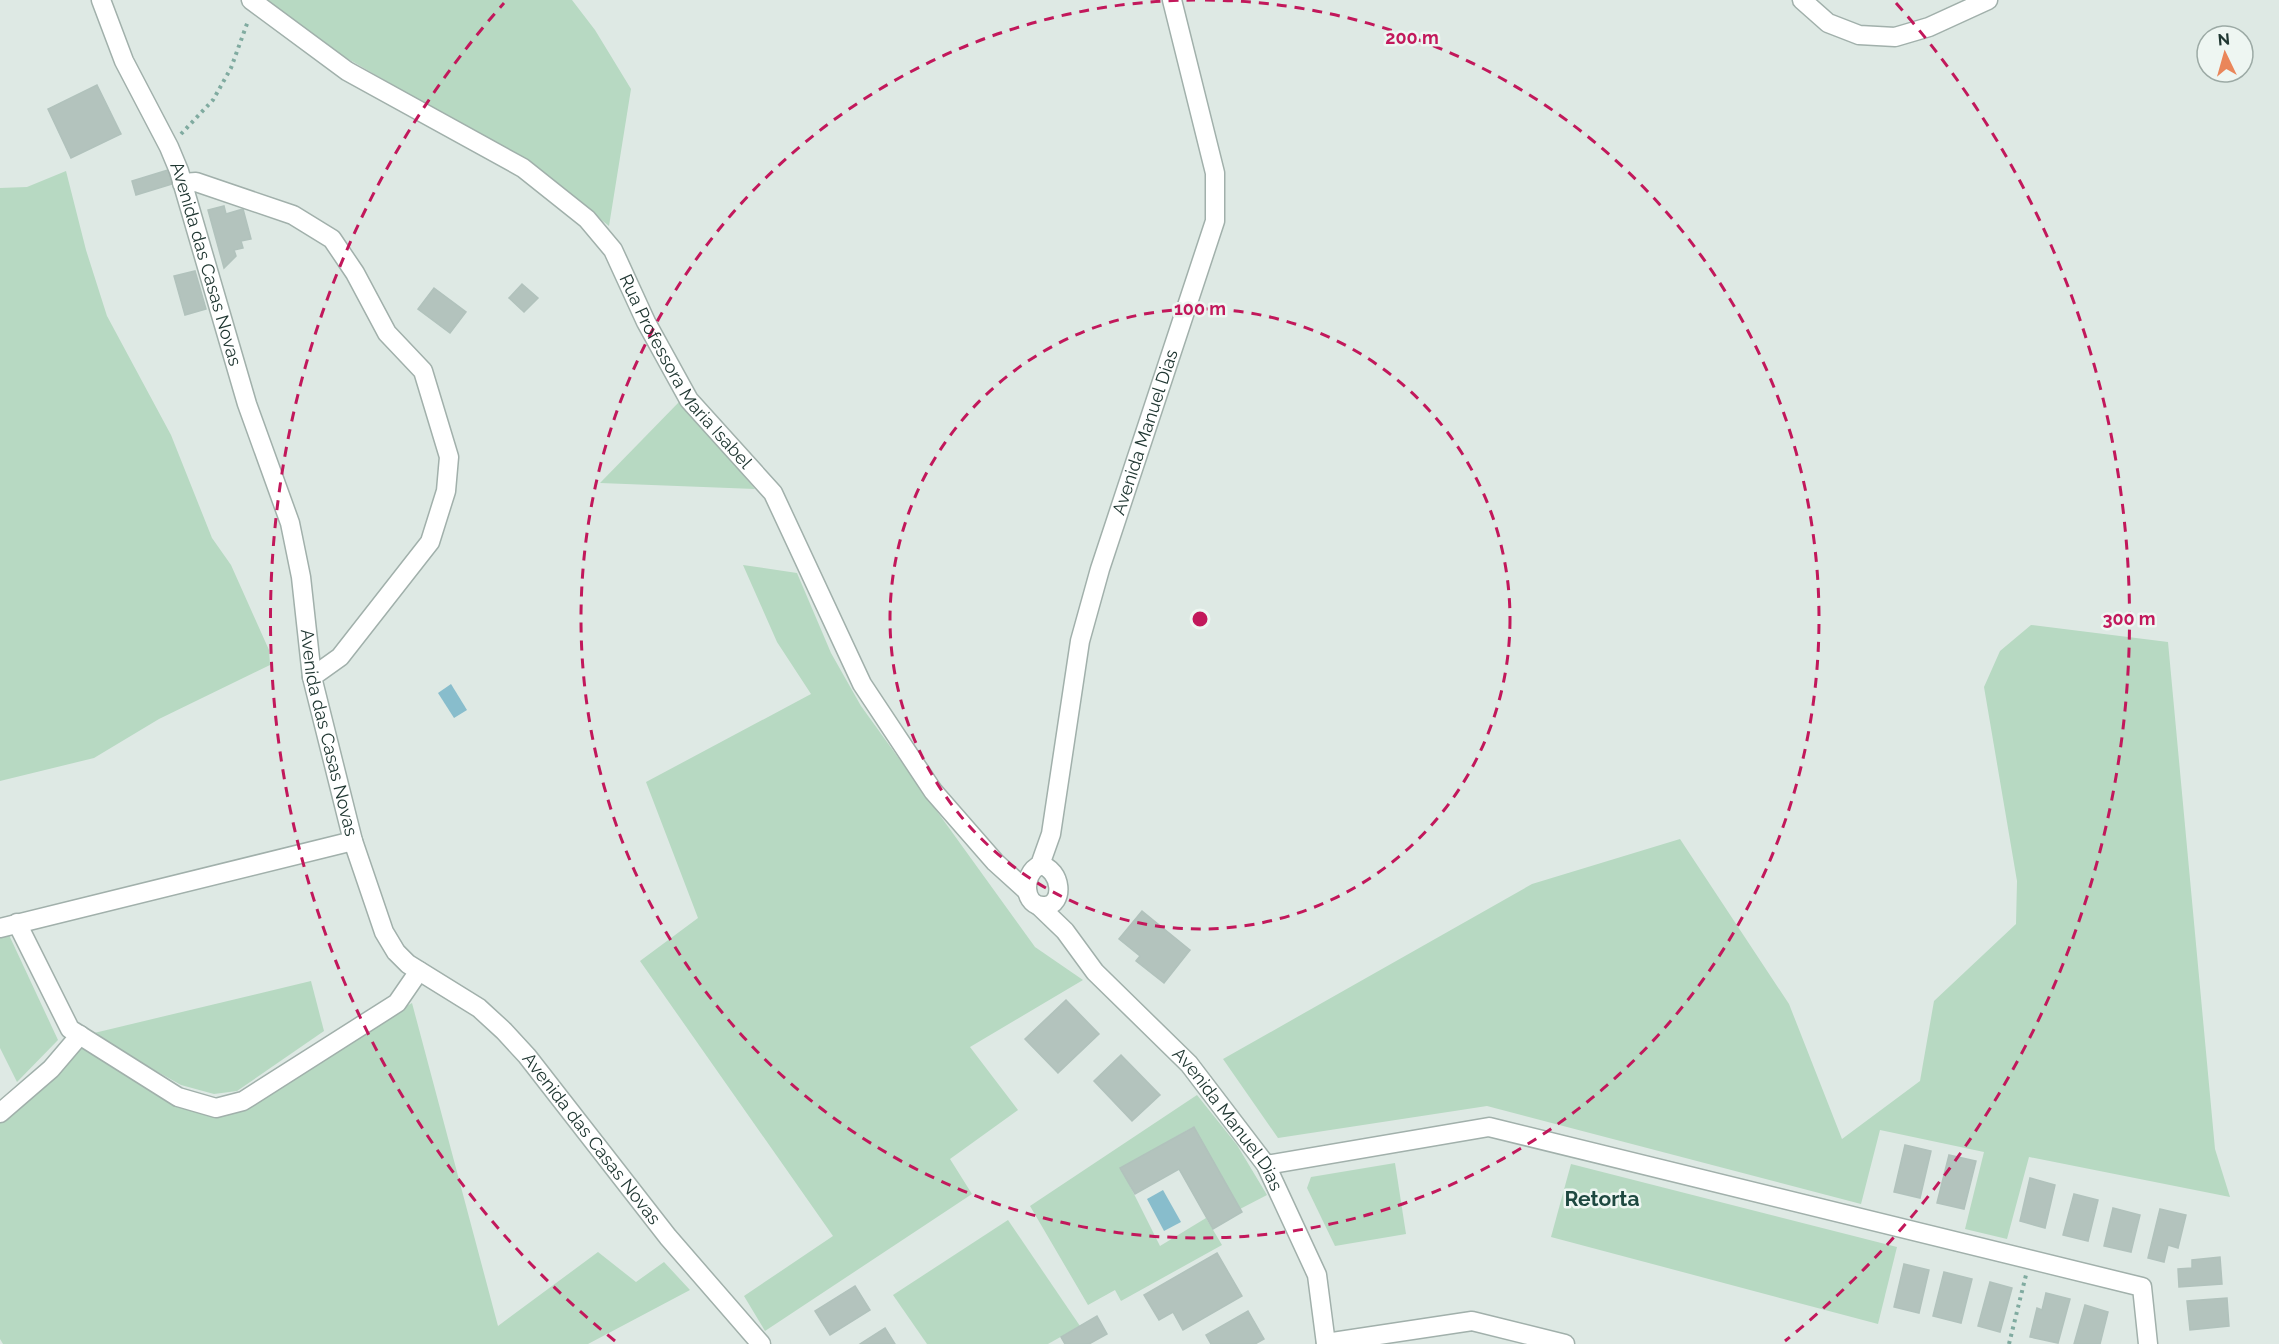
<svg xmlns="http://www.w3.org/2000/svg" width="2279" height="1344" font-family="Raleway,sans-serif">
<style>
.green{fill:#b7d9c2}
.water{fill:#88bdcc}
.building{fill:#b3c3bd;stroke:#b1c2bc;stroke-width:1.5}
.lines{fill:none;stroke-linecap:round;stroke-linejoin:round}
.minor-casing{stroke:#a1b0ab;stroke-width:21}
.tertiary-casing{stroke:#a1b0ab;stroke-width:21}
.path{stroke:#80aba0;stroke-width:4;stroke-dasharray:3 4.5;stroke-linecap:butt}
.minor{stroke:#fff;stroke-width:18}
.tertiary{stroke:#fff;stroke-width:18}
.ring{fill:none;stroke:#c2185b;stroke-width:3;stroke-dasharray:10 8}
.labels{text-anchor:middle;stroke-width:5;stroke-linejoin:round;paint-order:stroke}
.street-label{font-size:18px;fill:#203732;stroke:#eef6f2}
.quarter-label{font-size:21px;font-weight:bold;fill:#1e4840;stroke:#eef6f2}
.centre{fill:#c2185b;stroke:#eef6f2;stroke-width:3}
.ring-label{font-size:18px;text-anchor:middle;font-weight:bold;fill:#c2185b;stroke:#eef6f2;stroke-width:5;stroke-linejoin:round;paint-order:stroke}
</style>
<rect width="100%" height="100%" fill="#dee9e4"/>
<g class="green">
<polygon points="266,0 572,0 595,30 631,89 609,226 536,168 331,49"/>
<polygon points="66,171 86,250 107,316 171,435 212,538 231,565 269,650 270,665 159,719 94,758 0,781 0,188 27,187"/>
<polygon points="680,401 755,489 600,483"/>
<polygon points="743,565 797,573 831,653 861,706 1035,947 1083,980 970,1047 1018,1110 950,1159 972,1194 765,1331 744,1296 833,1236 640,961 698,918 646,782 811,694 777,642"/>
<polygon points="2031,625 2168,642 2215,1149 2230,1197 2029,1157 2007,1239 1965,1229 1984,1152 1880,1130 1861,1204 1487,1106 1278,1138 1223,1059 1532,884 1680,839 1789,1004 1842,1139 1920,1081 1934,1001 2016,924 2017,881 1984,687 2000,651"/>
<polygon points="9,935 58,1040 17,1082 0,1048 0,937"/>
<polygon points="311,981 324,1031 237,1091 214,1094 181,1085 90,1034"/>
<polygon points="412,1003 498,1326 598,1252 636,1282 664,1262 690,1290 588,1344 3,1344 0,1339 0,1109 80,1035 216,1108 249,1097"/>
<polygon points="1197,1095 1237,1145 1267,1195 1240,1209 1193,1127 1121,1168 1160,1246 1206,1218 1222,1245 1121,1301 1115,1290 1088,1305 1030,1206"/>
<polygon points="1395,1163 1406,1234 1335,1246 1307,1188 1311,1177"/>
<polygon points="1571,1164 1897,1247 1878,1324 1551,1237"/>
<polygon points="1008,1220 1080,1326 1048,1344 927,1344 893,1295"/>
</g>
<g class="water">
<polygon points="451,684 467,710 454,718 438,693"/>
<polygon points="1163,1190 1181,1222 1164,1231 1147,1199"/>
</g>
<g class="building">
<polygon points="97,85 121,134 71,158 48,109"/>
<polygon points="168,170 172,184 136,195 132,181"/>
<polygon points="224,206 226,214 243,209 251,239 241,241 243,248 234,250 236,256 224,268 208,210"/>
<polygon points="195,271 206,309 185,315 174,276"/>
<polygon points="522,284 538,298 524,312 509,298"/>
<polygon points="434,288 466,312 450,333 418,309"/>
<polygon points="1142,911 1190,950 1164,983 1136,961 1140,956 1119,939"/>
<polygon points="1066,1000 1099,1034 1058,1073 1025,1039"/>
<polygon points="1121,1055 1160,1095 1132,1121 1094,1081"/>
<polygon points="1194,1127 1242,1212 1213,1229 1179,1169 1135,1194 1120,1168"/>
<polygon points="1905,1145 1931,1151 1920,1198 1894,1192"/>
<polygon points="1949,1155 1976,1161 1964,1209 1937,1203"/>
<polygon points="2030,1178 2055,1185 2045,1228 2020,1221"/>
<polygon points="2074,1194 2098,1200 2088,1241 2063,1235"/>
<polygon points="2113,1208 2140,1215 2131,1252 2104,1246"/>
<polygon points="2160,1209 2186,1215 2178,1248 2168,1245 2164,1262 2148,1258"/>
<polygon points="1217,1253 1242,1296 1183,1330 1173,1312 1159,1320 1144,1295"/>
<polygon points="2220,1257 2222,1284 2179,1287 2178,1269 2192,1268 2192,1260"/>
<polygon points="1904,1264 1929,1270 1919,1313 1894,1307"/>
<polygon points="1944,1272 1972,1279 1961,1323 1933,1316"/>
<polygon points="1990,1282 2012,1288 2000,1332 1978,1326"/>
<polygon points="855,1286 870,1310 830,1335 815,1311"/>
<polygon points="2046,1293 2070,1299 2058,1343 2030,1337 2037,1308 2042,1310"/>
<polygon points="2227,1298 2229,1326 2190,1330 2187,1301"/>
<polygon points="2085,1305 2108,1312 2100,1344 2074,1344"/>
<polygon points="1248,1311 1264,1339 1255,1344 1211,1344 1206,1335"/>
<polygon points="1097,1316 1107,1334 1089,1344 1065,1344 1061,1337"/>
<polygon points="885,1328 895,1344 860,1344"/>
</g>
<g class="lines">
<defs>
<g id="minor">
<path id="s1" d="M251,0L347,71L523,168L587,219L613,250L646,322L689,400L773,493L862,684L933,791L995,862L1027,891"/>
<polyline points="1802,0 1828,23 1859,35 1895,37 1929,27 1988,0"/>
<polyline points="182,183 196,182 293,215 332,239 355,273 387,333 423,371 449,457 446,491 430,542 340,657 312,677"/>
<path id="s2" d="M1040,865C1062,869 1065,905 1045,906C1023,908 1021,874 1040,865L1051,834L1080,641L1100,569L1215,221V173L1172,0"/>
<path id="s3" d="M1039,906L1065,931L1095,972L1189,1064L1266,1165L1317,1275L1326,1344"/>
<polyline points="17,923 70,1029 178,1097 216,1108 243,1101 397,1003 419,971"/>
<polyline points="0,928 353,841"/>
<polyline points="0,1113 51,1069 80,1035"/>
<polyline points="1266,1165 1489,1127 2142,1287 2148,1344"/>
<polyline points="1326,1343 1472,1321 1565,1344"/>
</g>
<g id="tertiary">
<path id="s4" d="M101,0L124,61L169,147L179,171L247,404L290,523L301,577L312,677L353,841L384,932L396,952L408,964L479,1008L504,1031L527,1056L668,1237L761,1344"/>
</g>
</defs>
<use href="#minor" class="minor-casing"/>
<use href="#tertiary" class="tertiary-casing"/>
<g class="path">
<polyline points="181,134 213,100 231,68 248,21"/>
<polyline points="2009,1344 2026,1275"/>
</g>
<use href="#minor" class="minor"/>
<use href="#tertiary" class="tertiary"/>
</g>
<g class="ring">
<circle cx="1200" cy="619" r="310"/>
<path d="M1205 0A619 619 0 1 1 1195 0"/>
<path d="M615 1341A929 929 0 0 1 504 3M1896 3A929 929 0 0 1 1785 1341"/>
</g>
<g class="labels">
<g class="street-label">
<text dy="6" stroke="none"><textPath href="#s4" startOffset="285">Avenida das Casas Novas</textPath></text>
<text dy="6" stroke="none"><textPath href="#s1" startOffset="585">Rua Professora Maria Isabel</textPath></text>
<text dy="6" stroke="none"><textPath href="#s2" startOffset="560">Avenida Manuel Dias</textPath></text>
<text dy="6" stroke="none"><textPath href="#s4" startOffset="771">Avenida das Casas Novas</textPath></text>
<text dy="6" stroke="none"><textPath href="#s3" startOffset="286">Avenida Manuel Dias</textPath></text>
<text dy="6" stroke="none"><textPath href="#s4" startOffset="1275">Avenida das Casas Novas</textPath></text>
</g>
<g class="quarter-label">
<text x="1602" y="1206">Retorta</text>
</g>
</g>
<circle cx="1200" cy="619" r="9" class="centre"/>
<g class="ring-label">
<text x="1412" y="44">200 m</text>
<text x="1200" y="315">100 m</text>
<text x="2129" y="625">300 m</text>
</g>
<g transform="translate(2225 54) rotate(355)"><circle r="28" fill="#eef6f2" stroke="#9caaa5" stroke-width="1.5"/>
<path d="M0-4.5L10 22L0 15L-10 22Z" fill="#ea865a"/>
<text y="-9" font-size="16" font-weight="bold" text-anchor="middle" fill="#203732">N</text>
</g>
</svg>
